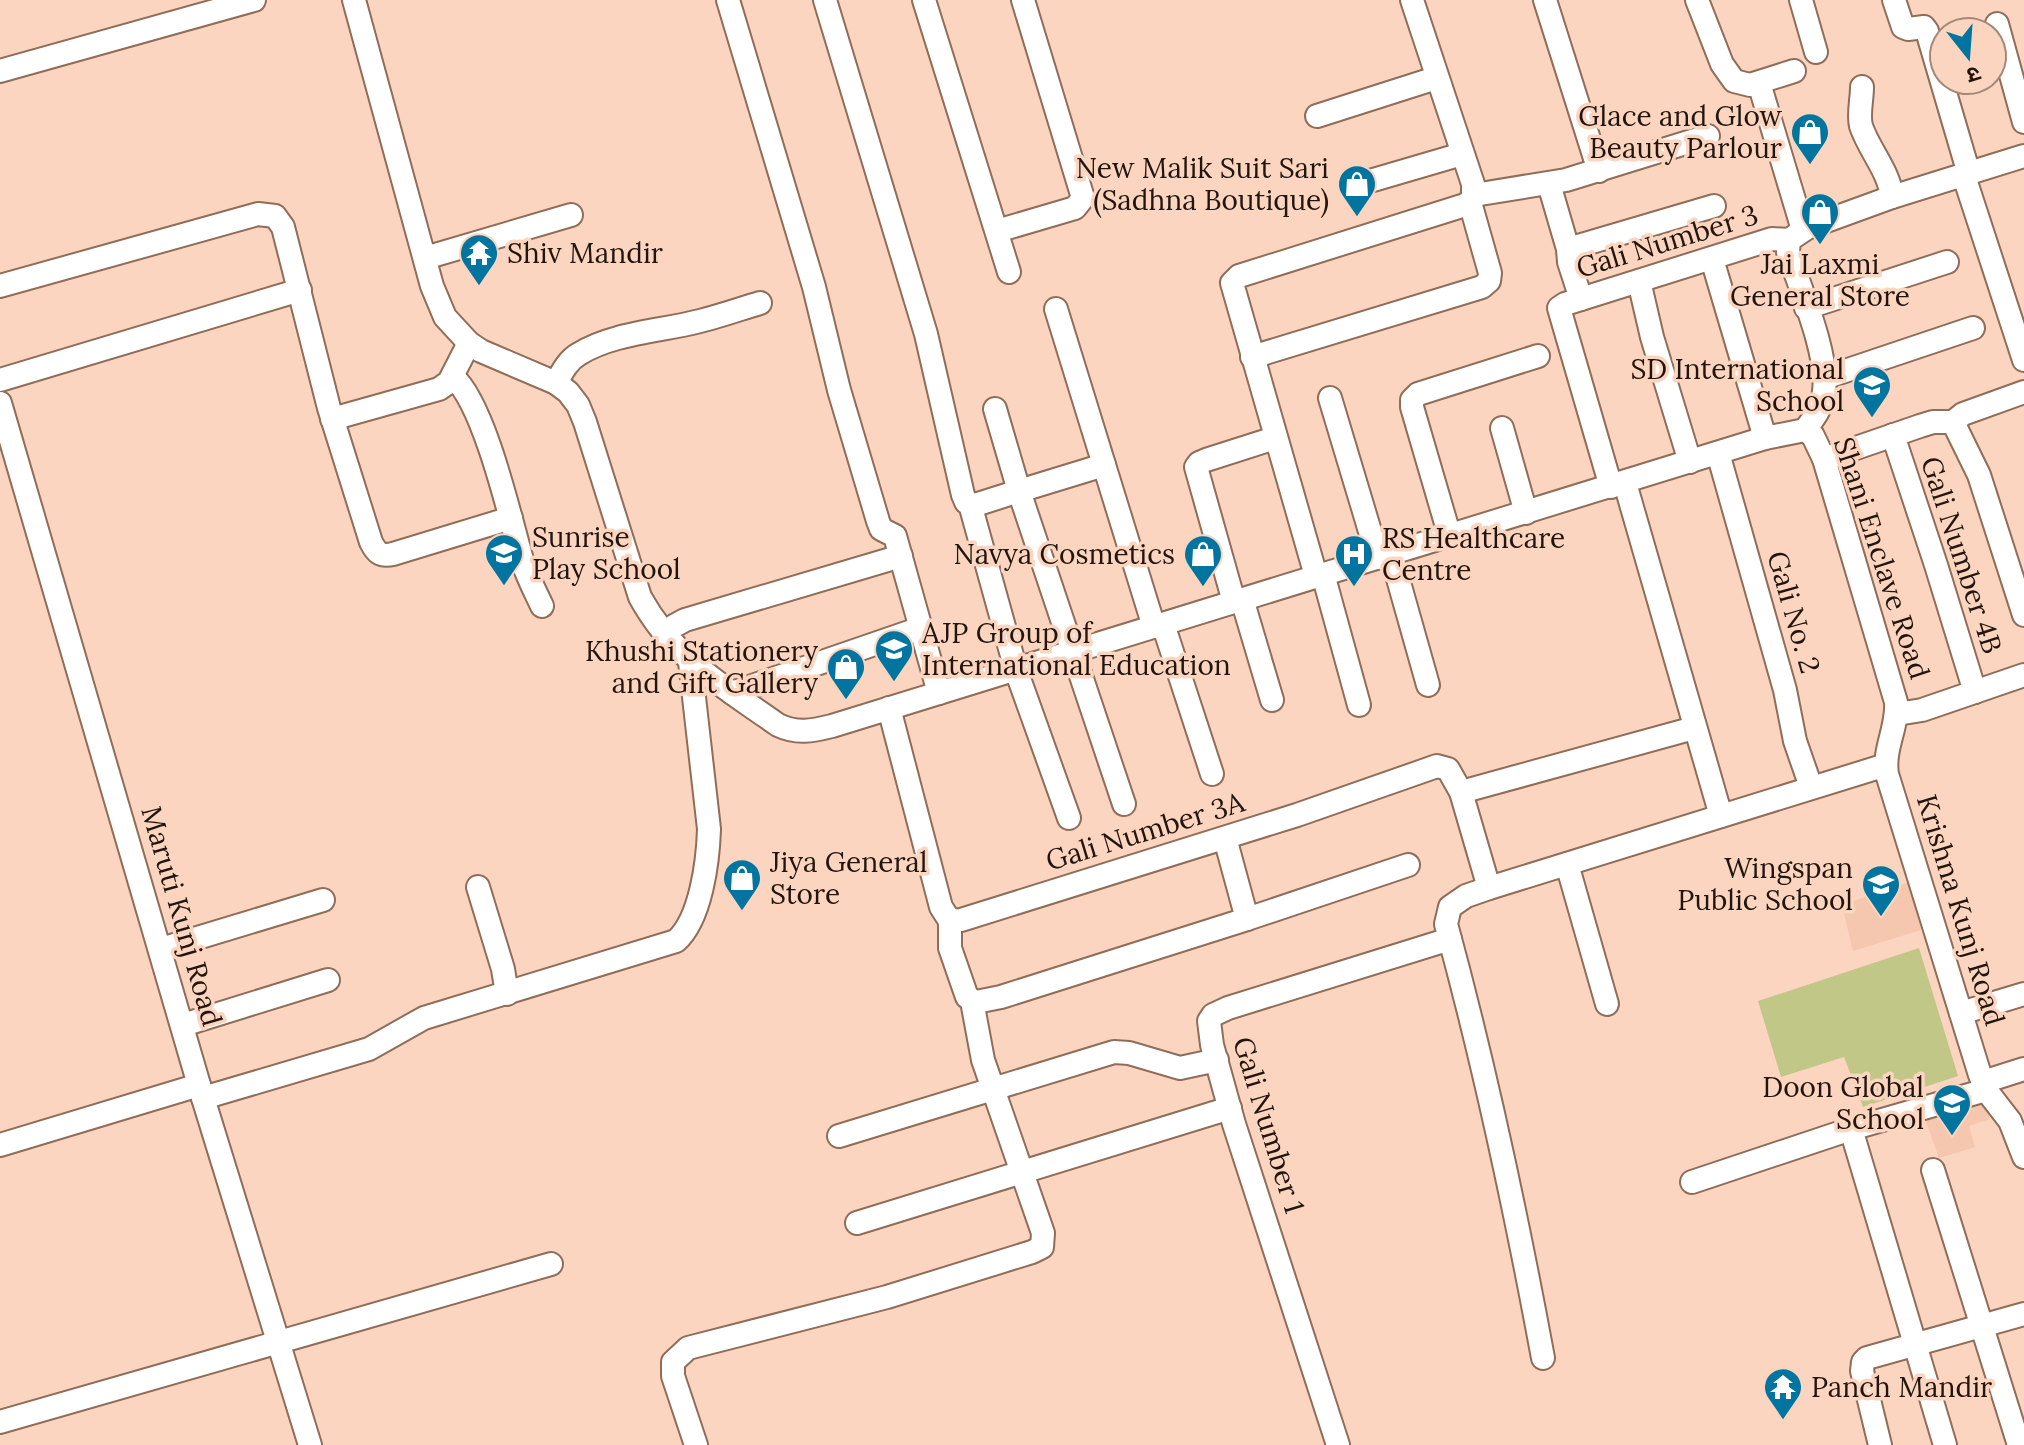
<svg xmlns="http://www.w3.org/2000/svg" width="2024" height="1445" font-family="Lora,'Noto Sans Devanagari',serif">
<style>
.built{fill:#f4c7ae}
.green{fill:#c1c786}
.lines{fill:none;stroke-linecap:round;stroke-linejoin:round}
.street-casing{stroke:#8f6d59;stroke-width:26}
.street{stroke:#fff;stroke-width:22}
.labels{text-anchor:middle;stroke-width:7;stroke-linejoin:round;paint-order:stroke}
.poi-label{font-size:28px;fill:#22150d;stroke:#fbd5bf;text-anchor:end}
.street-label{font-size:28px;fill:#22150d;stroke:#fbd5bf}
</style>
<rect width="100%" height="100%" fill="#fbd5bf"/>
<g class="built">
<polygon points="1909,882 1921,930 1853,951 1842,905"/>
<polygon points="1983,1099 1990,1119 1969,1126 1975,1147 1939,1158 1924,1116"/>
</g>
<polygon class="green" points="1919,948 1958,1076 1863,1107 1844,1057 1781,1077 1758,1001"/>
<g class="lines">
<defs>
<g id="street">
<path d="M354,0L432,286L445,317L469,343L481,351L556,383L568,392L578,405L585,422L640,597C674,659 723,686 778,725C797,734 812,731 832,726L1765,438L1805,430L1813,436L1824,459L1896,702C1898,727 1883,749 1887,774L1980,1075L1986,1090L2010,1121L2024,1157"/>
<polyline points="728,0 814,287 839,390 878,521 881,529 895,536 939,693"/>
<polyline points="825,0 926,334 963,495 966,502 975,505 1019,491 1124,804"/>
<polyline points="924,0 1009,272"/>
<polyline points="1545,0 1599,171"/>
<polyline points="1697,0 1722,64 1734,81 1750,85 1794,71"/>
<polyline points="1801,0 1816,52"/>
<polyline points="1894,0 1903,27 1908,29 1924,27 1927,31 1969,174"/>
<polyline points="1997,24 2024,122"/>
<polyline points="0,71 254,0"/>
<polyline points="1759,83 1803,230"/>
<path d="M1862,87C1862,100 1858,114 1861,126C1869,150 1889,171 1892,197"/>
<polyline points="1317,116 1436,78"/>
<polyline points="1964,176 2024,360"/>
<polyline points="1363,183 1462,154"/>
<polyline points="1549,184 1568,249 1714,206"/>
<polyline points="1474,195 1566,180 1708,136"/>
<polyline points="997,231 1075,208 1083,198 1023,0"/>
<polyline points="1568,249 1569,262 1581,299"/>
<polyline points="425,258 571,215"/>
<polyline points="1712,259 1765,438"/>
<polyline points="1639,281 1652,337 1690,462"/>
<path d="M0,286L258,214L275,216L283,227L329,408L371,542C376,552 380,557 393,554L511,518"/>
<polyline points="1806,308 1947,262"/>
<polyline points="1056,309 1154,627"/>
<polyline points="1252,357 1482,287 1489,281 1490,273 1470,202"/>
<path d="M453,377C484,403 510,517 522,560C527,576 535,591 542,606"/>
<polyline points="1824,378 1973,328"/>
<polyline points="0,380 300,290"/>
<path d="M556,383C562,372 568,360 579,354C612,333 662,331 700,321C720,316 740,309 760,303"/>
<polyline points="1330,398 1378,558"/>
<polyline points="0,403 199,1085 310,1445"/>
<polyline points="995,409 1019,491 1104,465"/>
<polyline points="332,419 439,389 449,382 469,343"/>
<polyline points="1953,422 1979,475 2024,615"/>
<polyline points="1502,428 1526,513"/>
<path d="M1805,430C1814,418 1823,407 1824,391C1829,355 1800,288 1788,252L1789,240L1807,228L1892,197L2024,156"/>
<polyline points="1893,435 1936,565 1975,692"/>
<polyline points="1718,453 1785,690 1795,741 1811,787"/>
<polyline points="1824,459 1920,426 1933,422 1953,422 1963,414 2024,392"/>
<polyline points="1625,483 1721,816"/>
<polyline points="1611,487 1559,308 1565,304 1772,239 1789,240"/>
<polyline points="970,504 1016,670 1069,818"/>
<polyline points="1450,537 1412,407 1412,400 1418,394 1538,356"/>
<polyline points="1391,554 1428,685"/>
<polyline points="1323,574 1359,705"/>
<polyline points="1316,576 1232,283 1239,276 1465,205 1473,199 1473,184 1412,0"/>
<polyline points="1242,599 1272,700"/>
<polyline points="1234,602 1196,467 1199,463 1206,460 1275,438"/>
<polyline points="1163,624 1212,774"/>
<polyline points="665,637 674,626 685,620 901,556"/>
<polyline points="732,693 921,628"/>
<polyline points="889,708 941,907 950,921 961,920 1297,815 1437,766 1448,769 1461,792 1489,888"/>
<polyline points="1897,714 1922,710 2024,675"/>
<polyline points="1461,792 1694,728"/>
<polyline points="1567,864 1607,1004"/>
<polyline points="478,887 503,969 507,994"/>
<polyline points="1247,919 1408,865"/>
<polyline points="950,921 950,948 967,997 976,1002 1001,997 1247,919 1225,838"/>
<polyline points="161,949 323,900"/>
<polyline points="1961,1013 2024,994"/>
<polyline points="183,1025 328,980"/>
<polyline points="1983,1082 2024,1069"/>
<path d="M203,1098L369,1049L424,1018L676,941C701,919 708,861 709,829L690,662"/>
<polyline points="1851,1129 1945,1445"/>
<polyline points="839,1136 1114,1052 1129,1053 1180,1068 1217,1060"/>
<polyline points="0,1145 199,1085"/>
<polyline points="1933,1170 2019,1445"/>
<polyline points="1692,1182 1851,1129 1986,1090"/>
<polyline points="857,1223 1230,1108"/>
<path d="M1543,1358C1516,1212 1485,1067 1446,924L1450,907L1466,896L1489,888L1886,765"/>
<polyline points="0,1422 551,1264"/>
<polyline points="696,1445 673,1376 673,1362 688,1348 887,1297 1032,1252 1042,1247 1043,1233 983,1060 972,1001"/>
<polyline points="1338,1445 1234,1124 1212,1045 1209,1021 1213,1015 1228,1008 1450,939"/>
<polyline points="1880,1445 1862,1371 1863,1362 1867,1358 2024,1314"/>
</g>
</defs>
<use href="#street" class="street-casing"/>
<use href="#street" class="street"/>
</g>
<defs>
<symbol id="shop-pin" viewBox="-11 -11 22 30"><path d="M0 17L-7.5 6A9.5 9.5 0 1 1 7.5 6Z" fill="#01759f" stroke="#fbd5bf"/><path d="M-5-2.5h2.3a2.7 3.5 0 0 1 5.4 0H5L5.5 6h-11ZM-1.5-2.5h3a1.5 2.3 0 0 0-3 0Z" fill="#fff"/></symbol>
<symbol id="temple-pin" viewBox="-11 -11 22 30"><path d="M0 17L-7.5 6A9.5 9.5 0 1 1 7.5 6Z" fill="#01759f" stroke="#fbd5bf"/><path d="M0-6L5-2H3V0L6.5 2.5H4V6H1.5V3h-3V6H-4V2.5H-6.5L-3 0V-2H-5Z" fill="#fff"/></symbol>
<symbol id="school-pin" viewBox="-11 -11 22 30"><path d="M0 17L-7.5 6A9.5 9.5 0 1 1 7.5 6Z" fill="#01759f" stroke="#fbd5bf"/><path d="M0-5L7-2L0 1L-7-2ZM-4 1L0 2.5L4 1V4Q0 6-4 4Z" fill="#fff"/></symbol>
<symbol id="hospital-pin" viewBox="-11 -11 22 30"><path d="M0 17L-7.5 6A9.5 9.5 0 1 1 7.5 6Z" fill="#01759f" stroke="#fbd5bf"/><path d="M-5-5h3v3.5h4V-5h3V5h-3V1.5h-4V5h-3Z" fill="#fff"/></symbol>
</defs>
<g fill-rule="evenodd">
<use href="#shop-pin" x="1788" y="110" width="44" height="60"/>
<use href="#shop-pin" x="1335" y="162" width="44" height="60"/>
<use href="#shop-pin" x="1798" y="190" width="44" height="60"/>
<use href="#temple-pin" x="457" y="231" width="44" height="60"/>
<use href="#school-pin" x="1850" y="363" width="44" height="60"/>
<use href="#school-pin" x="482" y="531" width="44" height="60"/>
<use href="#shop-pin" x="1181" y="532" width="44" height="60"/>
<use href="#hospital-pin" x="1332" y="532" width="44" height="60"/>
<use href="#school-pin" x="872" y="627" width="44" height="60"/>
<use href="#shop-pin" x="824" y="645" width="44" height="60"/>
<use href="#shop-pin" x="720" y="856" width="44" height="60"/>
<use href="#school-pin" x="1859" y="862" width="44" height="60"/>
<use href="#school-pin" x="1930" y="1081" width="44" height="60"/>
<use href="#temple-pin" x="1761" y="1365" width="44" height="60"/>
</g>
<g class="labels">
<g class="poi-label">
<text x="1782" y="126">Glace and Glow<tspan x="1782" dy="32">Beauty Parlour</tspan></text>
<text x="1329" y="178">New Malik Suit Sari<tspan x="1329" dy="32">(Sadhna Boutique)</tspan></text>
<text x="507" y="263" text-anchor="start">Shiv Mandir</text>
<text x="1820" y="274" text-anchor="middle">Jai Laxmi<tspan x="1820" dy="32">General Store</tspan></text>
<text x="1844" y="379">SD International<tspan x="1844" dy="32">School</tspan></text>
<text x="532" y="547" text-anchor="start">Sunrise<tspan x="532" dy="32">Play School</tspan></text>
<text x="1382" y="548" text-anchor="start">RS Healthcare<tspan x="1382" dy="32">Centre</tspan></text>
<text x="1175" y="564">Navya Cosmetics</text>
<text x="922" y="643" text-anchor="start">AJP Group of<tspan x="922" dy="32">International Education</tspan></text>
<text x="818" y="661">Khushi Stationery<tspan x="818" dy="32">and Gift Gallery</tspan></text>
<text x="770" y="872" text-anchor="start">Jiya General<tspan x="770" dy="32">Store</tspan></text>
<text x="1853" y="878">Wingspan<tspan x="1853" dy="32">Public School</tspan></text>
<text x="1924" y="1097">Doon Global<tspan x="1924" dy="32">School</tspan></text>
<text x="1811" y="1397" text-anchor="start">Panch Mandir</text>
</g>
<g class="street-label">
<text transform="translate(1667 241) rotate(-17)" y="10">Gali Number 3</text>
<text transform="translate(1962 555) rotate(72)" y="10">Gali Number 4B</text>
<text transform="translate(1882 558) rotate(72)" y="10">Shani Enclave Road</text>
<text transform="translate(1794 612) rotate(74)" y="10">Gali No. 2</text>
<text transform="translate(1145 831) rotate(-17)" y="10">Gali Number 3A</text>
<text transform="translate(1961 910) rotate(73)" y="10">Krishna Kunj Road</text>
<text transform="translate(182 916) rotate(74)" y="10">Maruti Kunj Road</text>
<text transform="translate(1269 1125) rotate(73)" y="10">Gali Number 1</text>
</g>
</g>
<g transform="translate(1968 56) rotate(163)"><circle r="38" fill="#fbd5bf" stroke="#a48878" stroke-width="2"/>
<path d="M0-6L14 30L0 20L-14 30Z" fill="#01759f"/>
<text y="-12" font-size="22" font-weight="bold" text-anchor="middle" fill="#22150d">उ</text>
</g>
</svg>
